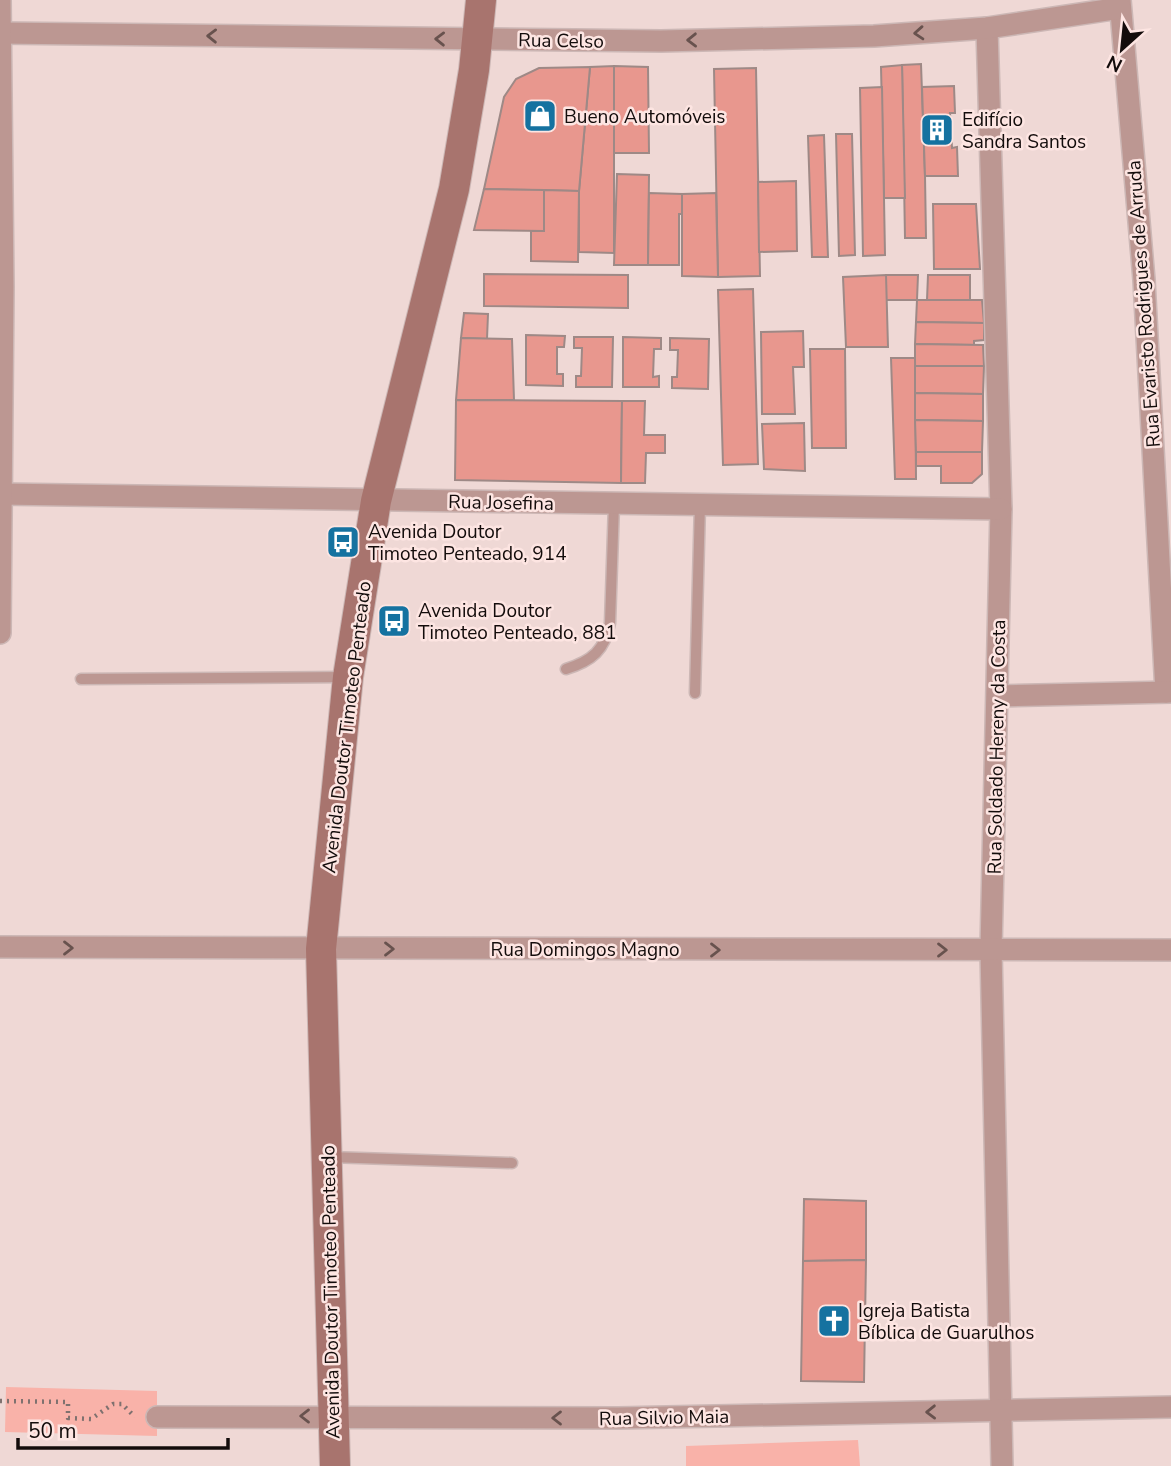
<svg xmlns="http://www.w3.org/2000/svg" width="1171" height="1466" font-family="'Nunito Sans',sans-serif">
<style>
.green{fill:#f9b2a9}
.building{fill:#e8978e;stroke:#9e8986;stroke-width:2}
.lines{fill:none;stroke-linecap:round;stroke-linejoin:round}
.service-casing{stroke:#ccb7b5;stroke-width:13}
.minor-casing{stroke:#ccb7b5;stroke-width:24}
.secondary-casing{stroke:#ccb7b5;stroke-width:32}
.path{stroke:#7f716f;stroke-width:4.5;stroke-dasharray:2 5;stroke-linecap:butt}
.service{stroke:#bc9792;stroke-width:10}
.minor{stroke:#bc9792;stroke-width:21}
.secondary{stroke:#a8746e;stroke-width:30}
.oneway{stroke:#68524e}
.labels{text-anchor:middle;stroke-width:5;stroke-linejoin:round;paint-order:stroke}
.street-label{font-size:19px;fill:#130c0b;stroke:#fde5e2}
.poi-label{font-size:19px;fill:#130c0b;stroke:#fde5e2;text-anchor:start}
</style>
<rect width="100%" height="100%" fill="#efd8d5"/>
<g class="green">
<polygon points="6,1387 157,1391 157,1436 5,1432"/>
<polygon points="858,1440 860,1466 686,1466 686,1446"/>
</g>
<g class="building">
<polygon points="921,64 925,176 926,238 905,238 902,65"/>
<polygon points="902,65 905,198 884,198 881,67"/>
<polygon points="614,66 648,67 649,153 614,153"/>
<polygon points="614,66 614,253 579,252 579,191 590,67"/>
<polygon points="590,67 579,191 484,189 504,97 516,79 539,68"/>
<polygon points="756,68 760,276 718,277 714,69"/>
<polygon points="954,86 955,113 950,113 952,148 957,147 958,176 925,176 922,87"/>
<polygon points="882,87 885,255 863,256 860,88"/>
<polygon points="836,134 852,134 855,255 839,256"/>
<polygon points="824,135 828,257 812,257 808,136"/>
<polygon points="617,174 649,175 648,265 614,265"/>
<polygon points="796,181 797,251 759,252 758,182"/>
<polygon points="484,189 544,190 544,231 474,230"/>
<polygon points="544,190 579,191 578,262 531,261 531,231 544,231"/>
<polygon points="649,193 682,194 682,214 679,214 679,265 648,265"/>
<polygon points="716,193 718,277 682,276 682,194"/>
<polygon points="933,204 976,204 980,269 934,269"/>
<polygon points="484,274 628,275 628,308 484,306"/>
<polygon points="886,275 918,275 917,300 886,300"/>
<polygon points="886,275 888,347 846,347 843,277"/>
<polygon points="928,275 970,275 970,300 927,300"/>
<polygon points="753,289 758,464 723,465 718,290"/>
<polygon points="917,300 982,300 984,323 916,322"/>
<polygon points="464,313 488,314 487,339 461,338"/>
<polygon points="916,322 984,323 984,340 974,341 974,345 915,344"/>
<polygon points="803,331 804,367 793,367 795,414 762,414 761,332"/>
<polygon points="526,335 565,336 564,347 557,347 557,374 563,374 563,386 526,385"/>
<polygon points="574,337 613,337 612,387 576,387 576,376 581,376 582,348 574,348"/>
<polygon points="623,337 661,338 661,349 654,349 653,377 659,376 659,387 623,387"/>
<polygon points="461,338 512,339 514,400 456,400"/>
<polygon points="670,338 709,339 708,389 672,388 672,377 677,377 678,350 670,350"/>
<polygon points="915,344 983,345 984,366 915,366"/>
<polygon points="810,349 845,349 846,448 812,448"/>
<polygon points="891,358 915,358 916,479 895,479"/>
<polygon points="915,366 984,366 983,394 915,393"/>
<polygon points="915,393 983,394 983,421 915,420"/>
<polygon points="456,400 622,401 621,483 455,480"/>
<polygon points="622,401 645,401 644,435 665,435 665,453 646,453 645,483 621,483"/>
<polygon points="915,420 983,421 982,452 916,452"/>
<polygon points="804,423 805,471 764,469 762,424"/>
<polygon points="916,452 982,452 982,474 972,483 941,483 941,466 916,466"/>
<polygon points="804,1199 866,1201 866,1260 803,1261"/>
<polygon points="866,1260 864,1382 801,1381 803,1261"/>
</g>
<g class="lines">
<defs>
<g id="service">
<path d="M566,669C592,661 605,650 610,623L614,504"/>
<polyline points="81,679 345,677"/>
<polyline points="695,693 700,504"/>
<polyline points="329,1157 512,1163"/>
</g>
<g id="minor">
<polyline points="1120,0 1144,280 1166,692"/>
<polyline points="987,28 1001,509 991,950 1002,1466"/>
<polyline points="0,33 661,41 874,36 987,28 1120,8"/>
<polyline points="0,494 1001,509"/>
<polyline points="0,633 3,287 0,0"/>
<polyline points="998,696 1171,692"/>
<polyline points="0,947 1171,950"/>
<polyline points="157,1417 618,1418 1171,1407"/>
</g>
<polyline id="secondary" points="335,1466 321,949 348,677 376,501 454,189 474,70 481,0"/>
</defs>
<use href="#service" class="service-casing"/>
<use href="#minor" class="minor-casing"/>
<use href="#secondary" class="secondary-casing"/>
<polyline class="path" points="0,1401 68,1402 68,1418 91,1419 113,1404 122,1404 135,1417"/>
<use href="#service" class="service"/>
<use href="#minor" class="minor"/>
<use href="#secondary" class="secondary"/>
</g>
<defs><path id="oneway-chevron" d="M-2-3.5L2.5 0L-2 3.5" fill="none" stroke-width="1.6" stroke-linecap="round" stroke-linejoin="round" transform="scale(1.75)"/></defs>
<g class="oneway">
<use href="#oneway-chevron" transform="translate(919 33) rotate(176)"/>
<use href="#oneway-chevron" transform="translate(212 36) rotate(-179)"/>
<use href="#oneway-chevron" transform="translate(440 39) rotate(-179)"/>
<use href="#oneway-chevron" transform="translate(692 40) rotate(179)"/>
<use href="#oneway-chevron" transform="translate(68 948)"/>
<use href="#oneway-chevron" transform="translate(389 949)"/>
<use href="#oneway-chevron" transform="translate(715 950)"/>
<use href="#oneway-chevron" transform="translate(942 950)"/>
<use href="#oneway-chevron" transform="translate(931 1412) rotate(179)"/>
<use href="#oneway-chevron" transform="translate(305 1416) rotate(180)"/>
<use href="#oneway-chevron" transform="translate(557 1418) rotate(-180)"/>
</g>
<defs>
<symbol id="shop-square" viewBox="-11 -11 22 22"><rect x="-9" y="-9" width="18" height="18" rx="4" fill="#1572a0" stroke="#fde5e2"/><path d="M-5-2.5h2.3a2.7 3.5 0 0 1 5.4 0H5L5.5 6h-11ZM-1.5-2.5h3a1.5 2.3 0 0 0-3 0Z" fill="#fff"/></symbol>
<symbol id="building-square" viewBox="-11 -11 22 22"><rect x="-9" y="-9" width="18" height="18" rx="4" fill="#1572a0" stroke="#fde5e2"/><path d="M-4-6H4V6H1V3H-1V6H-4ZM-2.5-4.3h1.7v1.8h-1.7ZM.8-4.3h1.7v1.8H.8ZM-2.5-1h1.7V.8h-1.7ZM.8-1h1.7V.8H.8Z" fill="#fff"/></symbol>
<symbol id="bus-square" viewBox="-11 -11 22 22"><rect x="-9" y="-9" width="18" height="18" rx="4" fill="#1572a0" stroke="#fde5e2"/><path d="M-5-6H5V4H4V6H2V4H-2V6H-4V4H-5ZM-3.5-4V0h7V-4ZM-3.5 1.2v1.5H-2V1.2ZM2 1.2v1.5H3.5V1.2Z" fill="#fff"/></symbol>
<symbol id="church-square" viewBox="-11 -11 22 22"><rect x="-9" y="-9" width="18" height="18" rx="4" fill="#1572a0" stroke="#fde5e2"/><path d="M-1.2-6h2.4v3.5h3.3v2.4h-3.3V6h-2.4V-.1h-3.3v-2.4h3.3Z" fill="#fff"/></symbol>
</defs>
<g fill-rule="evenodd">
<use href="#shop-square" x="521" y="97" width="38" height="38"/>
<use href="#building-square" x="918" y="111" width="38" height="38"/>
<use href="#bus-square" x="324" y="523" width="38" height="38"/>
<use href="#bus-square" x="375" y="602" width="38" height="38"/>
<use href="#church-square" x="815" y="1302" width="38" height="38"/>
</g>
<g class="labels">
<g class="street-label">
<text transform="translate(561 40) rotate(1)" y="7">Rua Celso</text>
<text transform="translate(1143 304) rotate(-94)" y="7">Rua Evaristo Rodrigues de Arruda</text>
<text transform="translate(501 502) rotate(1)" y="7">Rua Josefina</text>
<text transform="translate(346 727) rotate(-83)" y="7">Avenida Doutor Timoteo Penteado</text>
<text transform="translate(996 747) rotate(-89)" y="7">Rua Soldado Hereny da Costa</text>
<text x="585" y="956">Rua Domingos Magno</text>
<text transform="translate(330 1292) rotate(-91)" y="7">Avenida Doutor Timoteo Penteado</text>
<text transform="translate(664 1417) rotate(-1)" y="7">Rua Silvio Maia</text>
</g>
<g class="poi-label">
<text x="564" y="123">Bueno Automóveis</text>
<text x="962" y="126">Edifício<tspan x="962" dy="22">Sandra Santos</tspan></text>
<text x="368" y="538">Avenida Doutor<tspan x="368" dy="22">Timoteo Penteado, 914</tspan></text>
<text x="418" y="617">Avenida Doutor<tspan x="418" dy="22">Timoteo Penteado, 881</tspan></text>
<text x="858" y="1317">Igreja Batista<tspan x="858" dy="22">Bíblica de Guarulhos</tspan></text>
</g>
</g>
<g transform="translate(1122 49) rotate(207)" stroke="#fde5e2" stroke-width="5" paint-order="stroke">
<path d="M0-5L12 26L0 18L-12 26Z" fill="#130c0b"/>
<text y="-10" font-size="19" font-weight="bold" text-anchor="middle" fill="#130c0b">N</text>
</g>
<path d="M18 1438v10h210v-10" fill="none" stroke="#130c0b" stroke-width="3.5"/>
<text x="28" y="1438" font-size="21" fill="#130c0b" stroke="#fde5e2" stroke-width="5" paint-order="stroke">50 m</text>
</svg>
